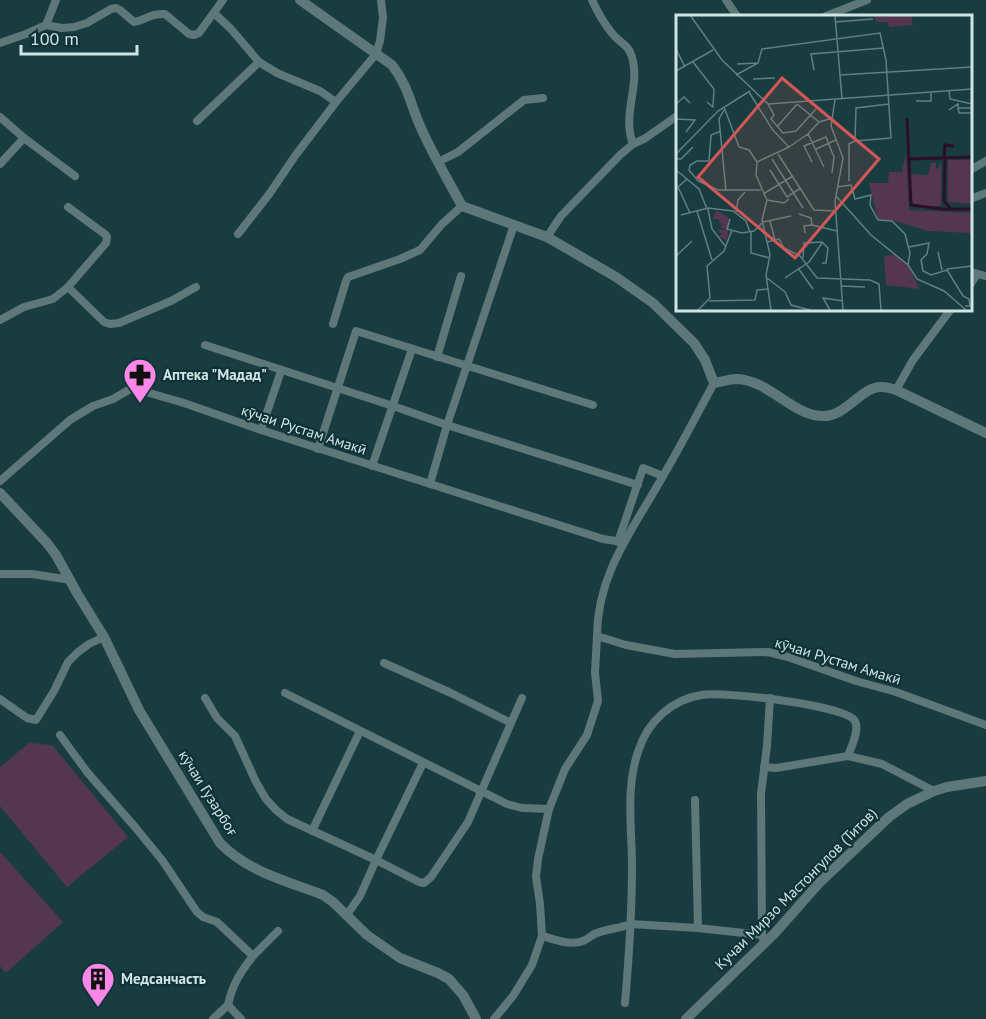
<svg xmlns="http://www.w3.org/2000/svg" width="986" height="1019" font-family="'PT Sans',sans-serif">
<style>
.green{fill:#55364f}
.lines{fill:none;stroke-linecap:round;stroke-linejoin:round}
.minor{stroke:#5e7779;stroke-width:8}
.tertiary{stroke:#5e7779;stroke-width:10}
.labels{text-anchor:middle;stroke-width:4.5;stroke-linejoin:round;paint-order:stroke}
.poi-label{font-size:15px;font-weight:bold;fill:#d0e3e5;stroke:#0e3236;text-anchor:start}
.street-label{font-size:15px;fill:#d0e3e5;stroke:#0e3236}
.inset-river{fill:none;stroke:#2d0e28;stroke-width:3}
.inset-road{fill:none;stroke:#627f82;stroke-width:1.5}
.view{fill:#d45757;fill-opacity:0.15;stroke:#d45757;stroke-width:3}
.inset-edge{fill:none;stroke:#d0e3e5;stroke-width:3}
</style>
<rect width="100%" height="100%" fill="#193c40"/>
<g class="green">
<polygon points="29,743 52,745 128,837 67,887 0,806 0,767"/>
<polygon points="0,852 63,922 6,973 0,966"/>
</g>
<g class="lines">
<g class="minor">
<path d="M592,0C597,11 604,23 611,32C620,45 629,42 633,61C639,88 622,116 633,144"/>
<polyline points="726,0 737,16"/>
<polyline points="214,13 231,29 259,62 277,73 320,91 336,102"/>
<polyline points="826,16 867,0"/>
<polyline points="46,25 56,0"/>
<path d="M0,43L26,34L46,25L62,28L74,27L87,23L111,9L116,8L120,10L134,22C146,20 150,13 165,14L189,34L194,35L199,33L223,0"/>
<polyline points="0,117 24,138 0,164"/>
<polyline points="197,121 259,62"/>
<polyline points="24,138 75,176"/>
<polyline points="438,162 458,152 524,100 543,98"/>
<polyline points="970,170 986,161"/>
<polyline points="970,199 986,193"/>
<polyline points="238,234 270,193 295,156 336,102 376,54 380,41 383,18 381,0"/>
<polyline points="547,237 561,216 620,155 633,144 644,139 677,116"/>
<polyline points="970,272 986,276"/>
<polyline points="970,285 977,274"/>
<polyline points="68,287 104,322 110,324 119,323 171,301 196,287"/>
<polyline points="0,320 24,307 53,299 68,287 106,243 107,237 106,235 68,207"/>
<polyline points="333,324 346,281 348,277 400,259 420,250 442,224 462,206"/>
<polyline points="205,345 393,406 447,425 638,485"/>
<polyline points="437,357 461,276"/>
<path d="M714,383C697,414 681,446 663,476C634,528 597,573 597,636L626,645L675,654L768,652L788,657L856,681L896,692L986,725"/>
<polyline points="896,390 913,360 951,309"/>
<polyline points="261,430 281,371"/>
<polyline points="318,449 356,331 593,405"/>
<polyline points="372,466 412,349"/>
<polyline points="0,481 70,420 93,406 113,399 132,388 184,403 261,430 603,539 623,542"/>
<polyline points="430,484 447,425 514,225"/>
<polyline points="618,542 643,468 663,476"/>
<polyline points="0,574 32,574 71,580"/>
<polyline points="285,693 507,804 522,808 549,809 565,769 587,735 598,701 595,673 597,636"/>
<polyline points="205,698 217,718 235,736 256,782 266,799 276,810 287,819 376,860 419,882 424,883 431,877 468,822 511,723 451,693 384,663"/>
<polyline points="0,699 27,718 36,720 54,691 68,662 78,652 89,644 104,637"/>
<polyline points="511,723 522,698"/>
<path d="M60,735L87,772L135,827L162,860L197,912L203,917L217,922L253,956C241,971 232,985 228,1005"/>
<polyline points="764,767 776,768 848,756"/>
<polyline points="695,800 698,928"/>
<polyline points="312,831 360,731"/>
<polyline points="346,916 360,896 376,860 423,763"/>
<path d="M542,936C554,939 572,947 585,940C589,938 593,934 597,933C608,929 620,928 631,924L698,928L762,935"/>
<polyline points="764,942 762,935 761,794 767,746 770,698"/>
<polyline points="253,956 278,931"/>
<path d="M625,1003C629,957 632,912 632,866C632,827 625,787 639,749C648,722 671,700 701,695C722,691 846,705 855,721C860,730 851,747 848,756L882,764L934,791"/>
<polyline points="228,1005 241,1019"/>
<polyline points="213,1019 228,1005"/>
<polyline points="494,1019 513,996 532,965 542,936 540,904 536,877 538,859 549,809"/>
</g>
<g class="tertiary">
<path d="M300,0L392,65C409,87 410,104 421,128C433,155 448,180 462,206L547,237L616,277L653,303L694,343L705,360L714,383C721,382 729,379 737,379C768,380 793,415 821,416C846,418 861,386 882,387C887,387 892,389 896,390L986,433"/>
<path d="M0,493L47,543L56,555L77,593L104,637L139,710L220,843C248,872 287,881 323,895L333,902L367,935L400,958L438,973L449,979L463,995L476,1019"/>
<polyline points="686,1019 774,934 820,882 889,817 907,804 934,791 947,787 986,781"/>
</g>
</g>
<defs>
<symbol id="pharmacy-pin" viewBox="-11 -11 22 30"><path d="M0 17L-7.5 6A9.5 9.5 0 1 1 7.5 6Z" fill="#f987e8" stroke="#0e3236"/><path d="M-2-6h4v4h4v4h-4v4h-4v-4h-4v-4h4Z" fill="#111"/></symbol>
<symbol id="building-pin" viewBox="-11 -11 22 30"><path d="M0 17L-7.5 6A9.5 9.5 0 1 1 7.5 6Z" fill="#f987e8" stroke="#0e3236"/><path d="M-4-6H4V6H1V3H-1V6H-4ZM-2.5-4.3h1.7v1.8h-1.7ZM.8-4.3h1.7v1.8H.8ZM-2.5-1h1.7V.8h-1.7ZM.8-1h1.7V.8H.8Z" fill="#111"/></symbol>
</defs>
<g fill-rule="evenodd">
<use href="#pharmacy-pin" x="121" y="356" width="38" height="52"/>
<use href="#building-pin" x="79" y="960" width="38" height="52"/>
</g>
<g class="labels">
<g class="poi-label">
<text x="163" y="380">Аптека "Мадад"</text>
<text x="121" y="984">Медсанчасть</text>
</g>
<g class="street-label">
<text transform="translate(304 430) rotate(18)" y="5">кӯчаи Рустам Амакӣ</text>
<text transform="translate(838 661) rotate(17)" y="5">кӯчаи Рустам Амакӣ</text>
<text transform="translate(208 793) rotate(58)" y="5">кӯчаи Гузарбоғ</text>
<text transform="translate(796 889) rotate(-45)" y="5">Кучаи Мирзо Мастонгулов (Титов)</text>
</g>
</g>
<g transform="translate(676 15)">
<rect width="296" height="296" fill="#193c40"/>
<path d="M235,0L237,10L213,12L212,7H201L198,2ZM230,138L233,195L295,198V218L252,216L216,205H202L193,168H212L213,157H226ZM272,145H295V189L272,187ZM255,148H260V155L265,148V191L241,192L236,187L234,159L252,160ZM41,195L54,204L51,226L42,221L46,220L42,214L48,215L49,213H43L46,211L42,204H36ZM219,240L231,250L244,274L210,270L208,241Z" fill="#55364f"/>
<path class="inset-river" d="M231,103L235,190L266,194M268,143L269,130L278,131M269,143L268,186L275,194M232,144L296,142M266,194H296"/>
<path class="inset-road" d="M14,0L46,45L92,89L98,100L95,104L107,118L120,116L140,94M159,1L166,84M159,7L197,4M0,34L9,52M17,47L38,74L37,92L31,87M61,49L82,48M138,55L135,39L208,33M0,56L37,35M60,60L82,48L86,34L204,18L210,45L215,123L179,126M164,60L296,52M77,64L99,63M273,75L274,84L296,89M73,77L96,114L113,132L81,147M159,85L155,111L167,143L159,186L167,295M240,86H255V76M0,89L8,82L14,88M92,89L296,74M121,89L143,107M48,92L63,132L73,135L81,147L80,160L91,185L86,205L94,240L90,260L95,295M282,93L283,98H296M48,95L43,104L50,176M273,95L282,89V93H296M0,104L19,105L10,117M101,112L121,89M45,116L35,120L33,146H21L14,150L13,155L22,166L42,175H85M132,119L143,107L157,103M179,126L180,93L213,89M113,132L132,119L148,152M140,134L160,125M0,139L42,96L74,76M102,139L138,195L160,196M0,144H5L17,132M96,144L127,193M136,147L128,131L150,122L158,142L156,158M0,155L23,174L31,194M94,155L111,182L125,173M11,164L2,172L14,198M173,166V129L179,126M161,172L175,170L179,184L195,180L194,190L202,205L216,206L229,219L234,238L232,250M87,179L117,161M160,181L195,220L232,250L241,264L268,276L290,295M91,185L108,188L113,184M32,194L36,214L50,232M21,196L36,245M60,197L62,185L69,177M123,199L135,203L136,210M5,200L32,193L57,196L70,206L74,217M54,204L51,214L66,218L78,216L87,207L115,201M94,206L99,225M75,217V238L94,243M129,218L128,211L136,210L161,216M91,227L103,224L108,233L124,241L141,263L194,265L203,269L205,295M233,232L253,228L251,239L245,245L247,256L255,260L271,255L287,281L293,284L294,291H289M262,237L266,255M0,241L16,226M127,243L128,228L146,227L152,233L150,248H146M122,253L137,274M271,254L296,251M91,263L109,277L115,290L134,295M109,263L133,247L146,228M165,271L189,272M33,286L79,285L81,275L93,274M22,295L34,283L31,251L48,236L56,215M154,295L147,283L167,286"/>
<path class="view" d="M106,63L203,144L119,243L22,162Z"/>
<rect width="296" height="296" class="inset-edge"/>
</g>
<path d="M21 45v9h116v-9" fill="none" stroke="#d0e3e5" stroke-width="3"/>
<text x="30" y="45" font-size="18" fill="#d0e3e5" stroke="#0e3236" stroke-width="4.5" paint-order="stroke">100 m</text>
</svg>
